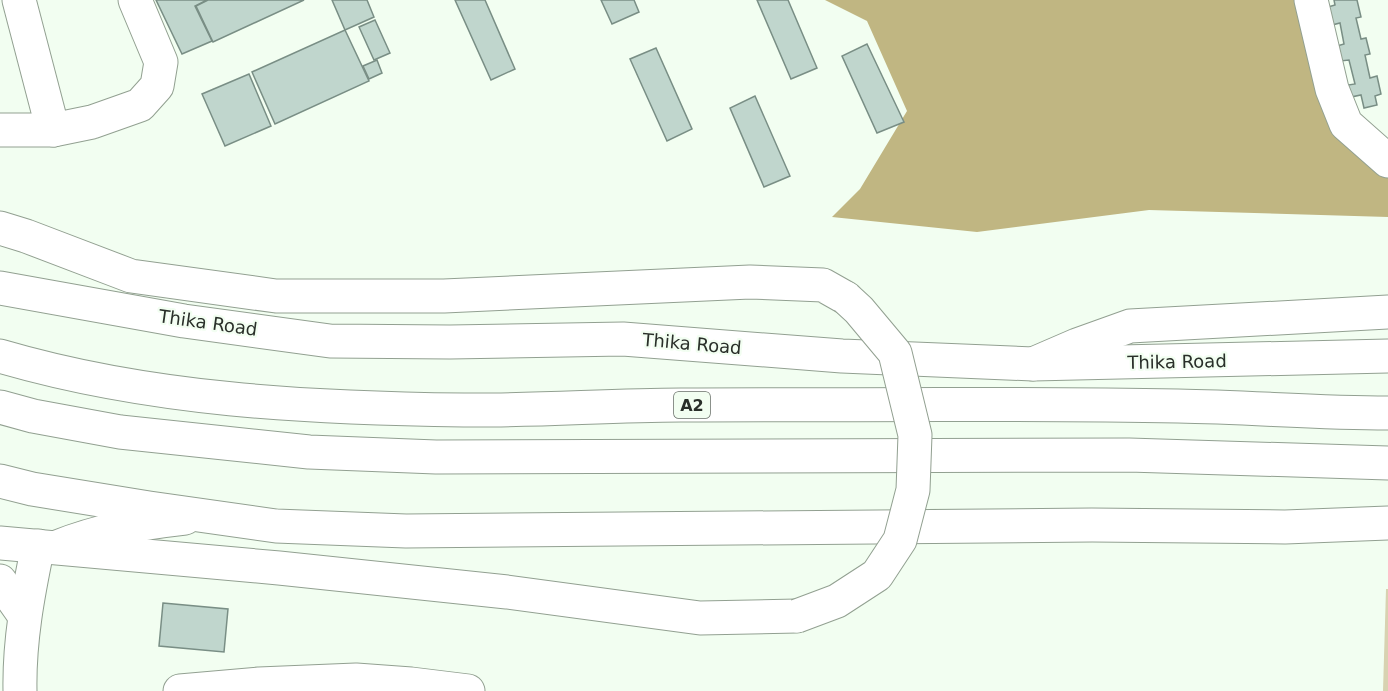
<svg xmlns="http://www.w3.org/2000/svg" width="1388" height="691" font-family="'DejaVu Sans',sans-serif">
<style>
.green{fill:#d8d2b1}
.forest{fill:#c0b682}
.building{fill:#c0d6cd;stroke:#798e85;stroke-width:1.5}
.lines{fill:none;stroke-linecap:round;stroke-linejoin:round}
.minor-casing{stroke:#92a091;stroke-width:35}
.major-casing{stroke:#92a091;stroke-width:35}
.highway-casing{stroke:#92a091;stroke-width:35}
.minor{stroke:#fff;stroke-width:33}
.major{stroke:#fff;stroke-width:33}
.highway{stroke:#fff;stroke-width:33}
.major-bridge-casing{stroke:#92a091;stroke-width:35;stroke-linecap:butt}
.major-bridge{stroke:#fff;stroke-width:33}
.labels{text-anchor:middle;stroke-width:4.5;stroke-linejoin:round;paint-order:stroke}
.shield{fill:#f2fef1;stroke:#656d65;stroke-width:1.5}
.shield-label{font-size:16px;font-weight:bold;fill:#292f29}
.street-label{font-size:18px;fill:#292f29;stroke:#f2fef1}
</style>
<rect width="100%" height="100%" fill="#f2fef1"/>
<polygon class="green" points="1386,589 1388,589 1388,691 1383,691"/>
<polygon class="forest" points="825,0 1297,0 1348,135 1388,178 1388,217 1149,210 977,232 832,217 860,189 907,111 867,21"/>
<g class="building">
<polygon points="156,0 207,0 195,6 212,41 182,54"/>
<polygon points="304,0 213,42 196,6 208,0"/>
<polygon points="332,0 367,0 374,17 345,30"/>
<polygon points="455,0 485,0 515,69 491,80"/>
<polygon points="601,0 634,0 639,12 612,24"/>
<polygon points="757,0 788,0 817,68 791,79"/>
<polygon points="1334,0 1357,0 1361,17 1356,18 1361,39 1366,38 1370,54 1365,55 1370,78 1377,76 1381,94 1375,96 1377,105 1364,108 1361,95 1351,97 1348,85 1355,84 1349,60 1340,61 1337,46 1344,44 1340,23 1332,25 1328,7 1335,5"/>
<polygon points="375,20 390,53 374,60 359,27"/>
<polygon points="345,30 369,81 275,124 252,72"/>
<polygon points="867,44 904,122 877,133 842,56"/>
<polygon points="656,48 692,129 667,141 630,59"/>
<polygon points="377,60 382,73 369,79 363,66"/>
<polygon points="249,74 271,126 225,146 202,94"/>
<polygon points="755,96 790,176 764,187 730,108"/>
<polygon points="163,603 228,609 224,652 159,646"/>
</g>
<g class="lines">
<defs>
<g id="minor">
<polyline points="19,0 53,130"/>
<polyline points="1311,0 1332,89 1346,124 1388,161"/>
<polyline points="0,130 53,130 92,122 140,105 157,86 161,62 135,0"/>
<polyline points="1033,364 1077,345 1130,326 1388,312"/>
<path d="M57,547C99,530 141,523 185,518"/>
<polyline points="0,581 24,615"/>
<path d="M20,691C19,641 28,594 38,546"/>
<polyline points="180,691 259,684 356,680 411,684 468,691"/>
</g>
<g id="major">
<polyline points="0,228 26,236 131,276 276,296 444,296 750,282 823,285 846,298"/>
<polyline points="0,288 184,321 330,341 450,342 623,339 842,356 1033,364 1388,356"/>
<polyline points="0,481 32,489 149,508 276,526 406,531 1092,525 1285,527 1388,523"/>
<polyline points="0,543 279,568 507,592 700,618 797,616"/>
</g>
<g id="highway">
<path d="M0,356C150,400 309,408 464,410C537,411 609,405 681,405C847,405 1013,403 1178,406C1248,407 1318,413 1388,413"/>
<polyline points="0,407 33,416 120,432 309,452 436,457 1129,455 1388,463"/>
</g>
</defs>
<use href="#minor" class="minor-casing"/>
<use href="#major" class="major-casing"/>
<use href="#highway" class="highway-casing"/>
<use href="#minor" class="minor"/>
<use href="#major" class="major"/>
<use href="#highway" class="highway"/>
<defs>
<polyline id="major-bridge" points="797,616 837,601 877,575 900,540 913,490 915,435 895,353 859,310 846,298"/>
</defs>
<use href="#major-bridge" class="major-bridge-casing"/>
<use href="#major-bridge" class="major-bridge"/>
</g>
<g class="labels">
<rect class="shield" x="674" y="392" width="36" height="26" rx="4.5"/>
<g class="shield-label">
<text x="692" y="411">A2</text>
</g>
<g class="street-label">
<text transform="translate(208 323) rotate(8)" y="6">Thika Road</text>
<text transform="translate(692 344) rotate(5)" y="6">Thika Road</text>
<text transform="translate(1177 362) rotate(-1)" y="6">Thika Road</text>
</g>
</g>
</svg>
